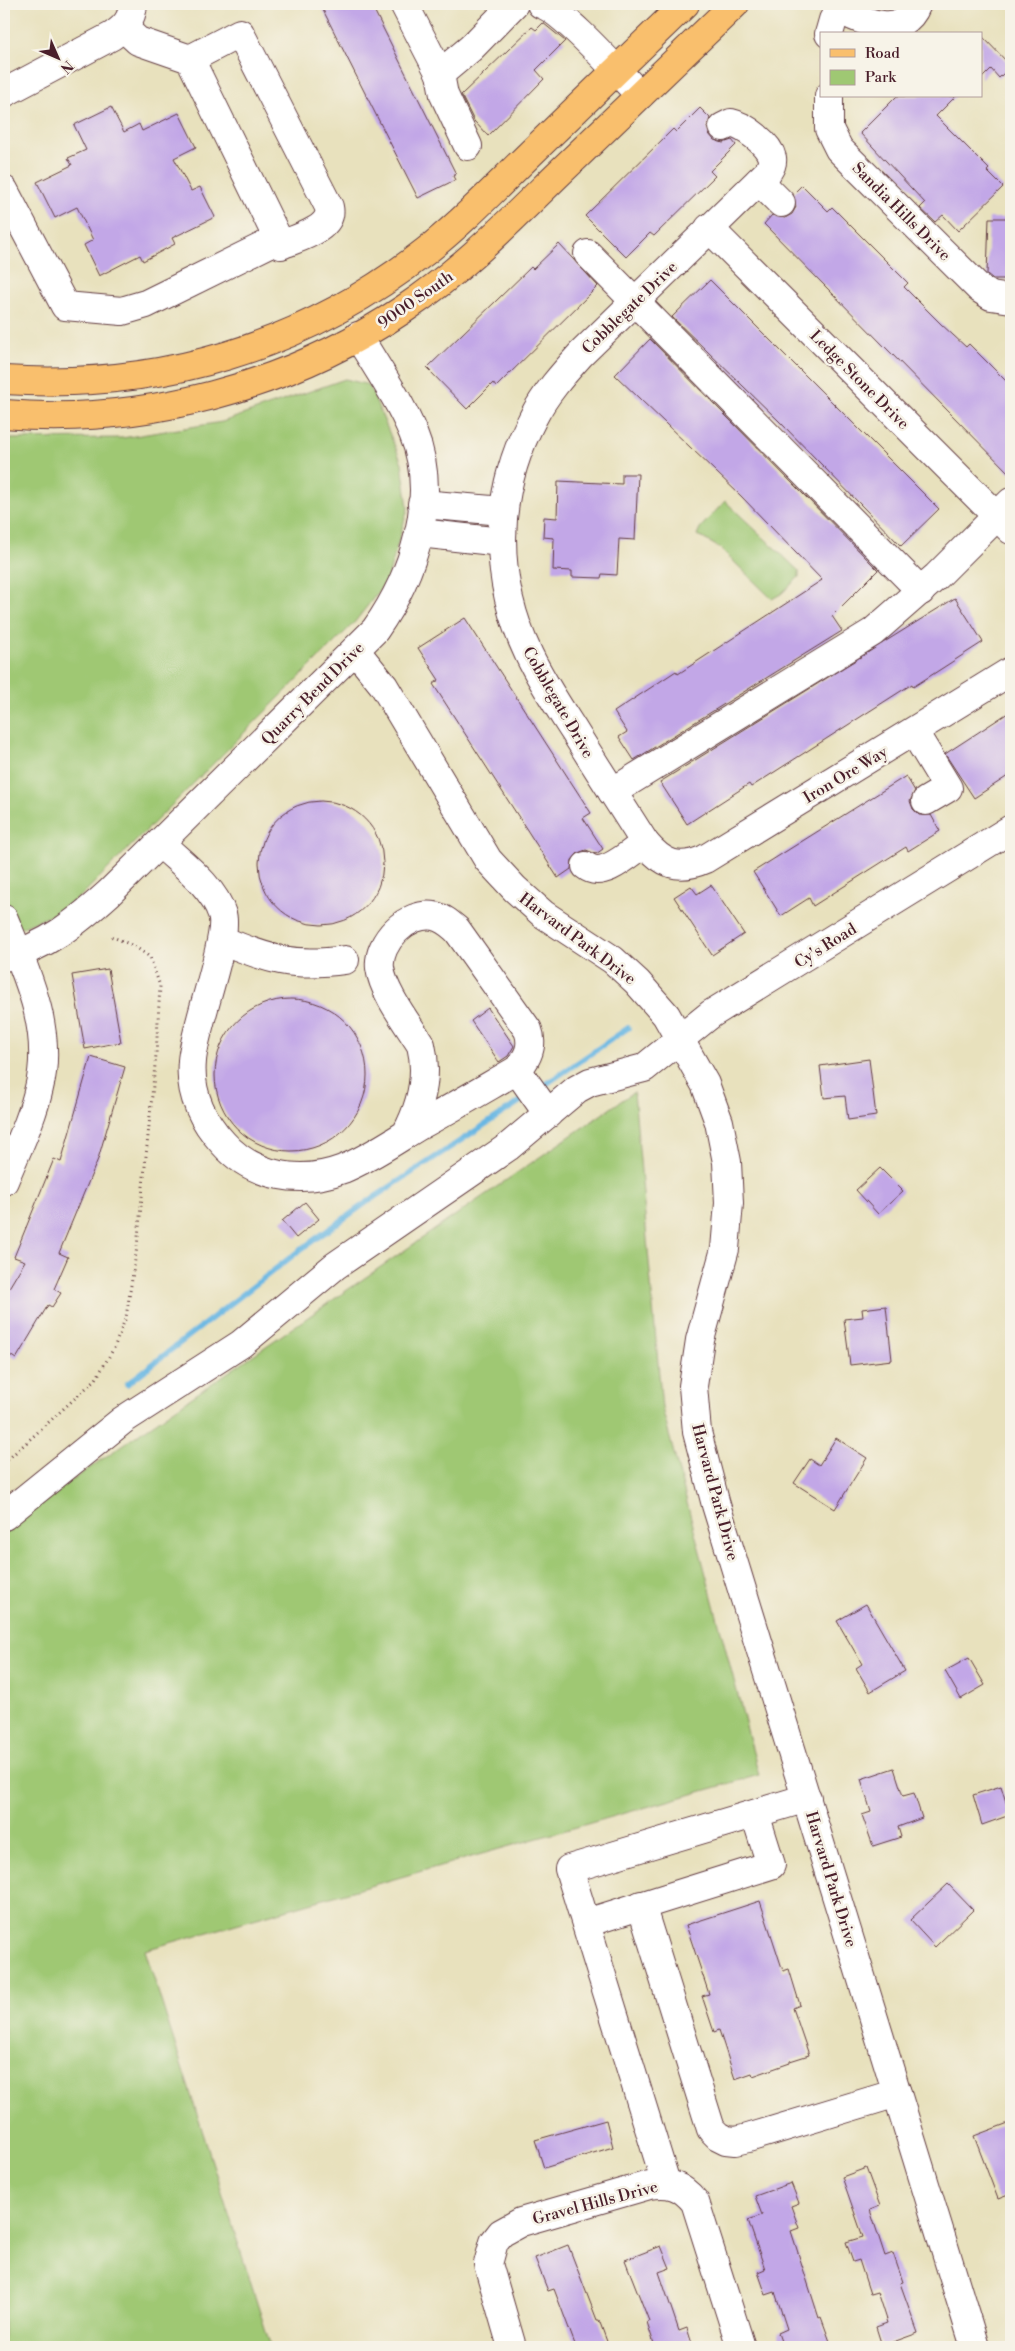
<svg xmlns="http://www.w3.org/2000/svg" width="1015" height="2351" font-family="'Libre Bodoni',serif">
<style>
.green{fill:#9fc873;stroke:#74744f}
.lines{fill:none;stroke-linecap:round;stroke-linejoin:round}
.stream{stroke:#69b7e3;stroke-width:5.5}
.building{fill:#c2a7e7}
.minor-casing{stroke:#623c41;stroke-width:30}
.major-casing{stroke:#623c41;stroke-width:30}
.path{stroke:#623c41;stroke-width:3;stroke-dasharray:1 4;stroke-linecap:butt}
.minor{stroke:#fff;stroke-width:28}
.major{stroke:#f9bf6d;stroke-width:28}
.labels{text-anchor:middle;stroke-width:5;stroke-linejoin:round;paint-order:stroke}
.street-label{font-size:16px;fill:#4a1f2b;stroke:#f7f3e8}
</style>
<rect width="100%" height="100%" fill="#f7f3e8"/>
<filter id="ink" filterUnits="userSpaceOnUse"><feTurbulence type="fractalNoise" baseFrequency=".02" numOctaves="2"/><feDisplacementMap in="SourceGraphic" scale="10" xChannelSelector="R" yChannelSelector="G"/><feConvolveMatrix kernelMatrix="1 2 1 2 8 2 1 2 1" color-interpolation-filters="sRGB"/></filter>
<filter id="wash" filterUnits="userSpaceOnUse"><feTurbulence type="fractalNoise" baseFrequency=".0096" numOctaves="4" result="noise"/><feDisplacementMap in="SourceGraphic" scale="20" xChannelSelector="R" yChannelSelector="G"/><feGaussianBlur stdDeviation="1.12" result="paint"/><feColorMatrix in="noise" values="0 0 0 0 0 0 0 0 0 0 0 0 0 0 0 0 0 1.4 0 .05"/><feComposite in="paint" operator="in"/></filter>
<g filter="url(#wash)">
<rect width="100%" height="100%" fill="#e8e1bd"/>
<g class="green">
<polygon points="345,379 369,385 402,463 408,508 387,581 354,623 81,896 52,915 4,935 4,439 122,438 222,422"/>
<polygon points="725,501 799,571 799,577 781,594 772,599 720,548 697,535 700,528"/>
<polygon points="634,1092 662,1408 759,1775 145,1950 271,2347 4,2347 4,1527"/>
</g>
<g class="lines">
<g class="stream">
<polyline points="539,1089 628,1028"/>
<polyline points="127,1384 300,1250 370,1200 527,1097"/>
</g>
</g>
<g id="blocks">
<g class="building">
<polygon points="336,4 371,4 456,174 453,176 455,180 418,198 323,10"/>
<polygon points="543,23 565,41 536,70 544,79 488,136 474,121 461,95 532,27 536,30"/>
<polygon points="981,35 1011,66 999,78 991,69 981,79"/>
<polygon points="897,96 956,96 936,116 989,169 987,171 1003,187 958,231 943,215 935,222 920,208 925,203 860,133"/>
<polygon points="111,107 124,132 139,124 142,131 179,113 196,147 174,158 191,191 200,187 215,217 172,238 175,244 143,261 140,255 99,276 84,245 93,240 77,207 55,218 37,182 72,165 68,158 86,150 74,125"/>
<polygon points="700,108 710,118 707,127 709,134 714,140 723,143 732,140 736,145 710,171 715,176 654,236 650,233 626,257 585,216 673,129 676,132"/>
<polygon points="802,185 828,211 832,207 908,283 904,287 941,324 966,347 969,344 1011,386 1011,475 764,224 772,215 785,218 792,214 796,207 793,194"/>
<polygon points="989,218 1011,218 1011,279 993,279 987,274"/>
<polygon points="559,244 598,286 496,387 493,383 467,409 427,368 531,267 533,269"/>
<polygon points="710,280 939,509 901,546 779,421 672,317"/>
<polygon points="650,339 878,570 832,616 842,631 634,760 619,737 627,732 614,712 676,671 678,674 822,580 741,496 615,375"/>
<polygon points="622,474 638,474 635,540 619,539 617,575 602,574 601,578 572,577 572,571 553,570 554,538 543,537 544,517 557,518 558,481 622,484"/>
<polygon points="955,598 983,642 913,687 912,684 751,787 749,784 687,824 660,782"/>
<polygon points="465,618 591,813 583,818 603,849 596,854 586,850 578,853 572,860 571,869 558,878 433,684 439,680 418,648"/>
<polygon points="1011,711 1011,774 974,798 945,754"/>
<polygon points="906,776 915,791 910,801 913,809 919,815 931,815 940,831 908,851 906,847 813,906 809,898 781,916 753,872"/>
<circle cx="321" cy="863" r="62"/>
<polygon points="711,885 744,934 712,955 674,897 691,886 697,894"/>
<polygon points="108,969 121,1042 85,1049 72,975"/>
<circle cx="291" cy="1075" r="76"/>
<polygon points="488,1008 514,1046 508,1056 499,1062 471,1021"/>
<polygon points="91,1057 125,1067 98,1159 59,1253 68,1257 54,1289 61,1293 52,1307 48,1305 16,1359 4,1351 4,1296 25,1261 14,1257 54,1159 61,1162"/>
<polygon points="869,1059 876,1116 848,1120 845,1096 824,1098 820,1066"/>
<polygon points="880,1168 903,1191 878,1214 856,1190"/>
<polygon points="305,1202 319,1219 296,1238 282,1221"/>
<polygon points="886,1306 892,1360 850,1365 844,1319 863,1317 862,1309"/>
<polygon points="836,1438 867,1458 835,1509 794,1483 810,1459 819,1465"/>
<polygon points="866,1604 905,1671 870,1692 856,1668 862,1664 837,1621"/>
<polygon points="969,1658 985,1685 961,1699 945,1671"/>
<polygon points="894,1768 903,1796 914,1793 922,1818 898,1827 901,1837 873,1846 862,1815 871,1812 861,1779"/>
<polygon points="1001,1786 1010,1815 982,1825 973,1795"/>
<polygon points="948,1884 973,1910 935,1947 910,1920"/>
<polygon points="760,1901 783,1971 789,1969 800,2005 793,2008 809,2055 790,2061 790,2063 753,2076 752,2073 735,2079 719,2030 714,2032 702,1996 709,1994 686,1925"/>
<polygon points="606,2120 613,2147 544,2168 535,2140"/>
<polygon points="1011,2122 1011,2194 998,2199 974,2136"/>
<polygon points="866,2168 880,2206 870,2210 885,2256 893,2253 903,2282 900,2283 918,2333 882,2346 876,2327 887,2323 877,2292 870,2294 859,2260 853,2262 846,2242 863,2237 842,2177"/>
<polygon points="791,2183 799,2203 791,2206 799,2228 791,2231 819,2318 821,2317 832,2347 783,2347 778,2333 787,2329 775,2292 766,2295 758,2272 765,2269 748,2220 762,2215 755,2196"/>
<polygon points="568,2245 597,2320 599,2320 609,2347 576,2347 554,2289 548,2291 535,2258"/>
<polygon points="661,2246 670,2268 659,2272 679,2331 687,2328 693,2347 655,2347 647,2322 649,2321 625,2260"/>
</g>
</g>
</g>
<g filter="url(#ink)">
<use href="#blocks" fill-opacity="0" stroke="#623c41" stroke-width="1"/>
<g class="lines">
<defs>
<g id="minor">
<polyline points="404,4 440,74 444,95 468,146"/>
<path d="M541,4C564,11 621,76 640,95"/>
<path d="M840,10C864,22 903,40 917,4"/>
<path d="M124,28L138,41L190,59L240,33L329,207C334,229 297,238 281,245L190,59"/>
<polyline points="829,34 833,20 844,4"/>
<polyline points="440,74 471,48 514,4"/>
<path d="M4,93L112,36C125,27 132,20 133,4"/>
<polyline points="829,96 829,129 839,149 980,289 991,296 1011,299"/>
<path d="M723,127L731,123C745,126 769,144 772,158C773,164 770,168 767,173L581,354C563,374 545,394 533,418C493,494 492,578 529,655C542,682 558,706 574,731C597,768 621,805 645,843C663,864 678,871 705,859L1011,671"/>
<polyline points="759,181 781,203"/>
<polyline points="4,190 65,306 122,311 146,304 278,239"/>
<polyline points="709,228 1011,530"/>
<polyline points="588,254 921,591"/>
<polyline points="422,504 503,511"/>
<polyline points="419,533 502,542"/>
<polyline points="355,650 384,686 488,860 515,889 543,914 613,960 637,982 666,1015 705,1084 719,1122 727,1162 729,1203 725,1249 700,1340 693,1386 697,1432 716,1505 975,2347"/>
<polyline points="914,732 948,788 926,801"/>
<polyline points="612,792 873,632 937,576 1011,502"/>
<path d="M161,844C182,864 213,886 222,914C230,937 194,1028 192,1061C189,1093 202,1120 223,1143C253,1177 301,1185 343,1169C370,1158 394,1141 419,1126C452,1108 484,1089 517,1070C528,1058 534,1046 528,1030L457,930C450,924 444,918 434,916C408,911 377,942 380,968C383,992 408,1024 421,1045C429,1077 421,1106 406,1134"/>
<path d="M586,866C603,880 631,852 645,843"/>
<path d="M4,919C26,972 54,1030 39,1088C32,1120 16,1151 4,1181"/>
<path d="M222,940C269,960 293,967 345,960"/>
<path d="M4,957C45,948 78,921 109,893L375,630C413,576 440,498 413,433C399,399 377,368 358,336"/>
<polyline points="517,1070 548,1114"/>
<polyline points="4,1516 123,1420 241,1344 335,1266 508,1147 577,1089 590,1082 644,1068 711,1014 1011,829"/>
<polyline points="641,1905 711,2129 718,2136 726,2140 735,2141 748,2138 897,2093"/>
<polyline points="586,1923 771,1865 755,1814"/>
<polyline points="666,2183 569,1869 807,1798"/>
<path d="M512,2347L488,2264L494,2242L501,2233L521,2222L649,2185C670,2182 681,2185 695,2202L741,2347"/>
</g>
<g id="major">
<path d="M4,380C159,390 303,348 426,251C463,222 496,187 530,154C582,104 633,54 685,4"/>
<path d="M4,414C142,426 288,387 404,309C460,272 507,224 555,177C615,119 675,62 735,4"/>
</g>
</defs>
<use href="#minor" class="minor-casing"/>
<use href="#major" class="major-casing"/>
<polyline class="path" points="4,1463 96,1379 114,1348 126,1317 137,1247 156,1055 160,986 150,957 134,946 108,935"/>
<use href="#minor" class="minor"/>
<use href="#major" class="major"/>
</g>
</g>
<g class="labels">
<g class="street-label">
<text transform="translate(902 211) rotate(45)" y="6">Sandia Hills Drive</text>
<text transform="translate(415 299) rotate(-35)" y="6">9000 South</text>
<text transform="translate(629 307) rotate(-44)" y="6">Cobblegate Drive</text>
<text transform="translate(860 379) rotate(45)" y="6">Ledge Stone Drive</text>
<text transform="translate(312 693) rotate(-45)" y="6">Quarry Bend Drive</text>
<text transform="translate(559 702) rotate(60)" y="6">Cobblegate Drive</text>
<text transform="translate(845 774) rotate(-31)" y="6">Iron Ore Way</text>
<text transform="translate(578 938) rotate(37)" y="6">Harvard Park Drive</text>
<text transform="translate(825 945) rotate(-32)" y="6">Cy's Road</text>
<text transform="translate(716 1492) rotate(75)" y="6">Harvard Park Drive</text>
<text transform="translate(832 1879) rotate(73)" y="6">Harvard Park Drive</text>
<text transform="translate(595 2202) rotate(-15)" y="6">Gravel Hills Drive</text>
</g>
</g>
<rect width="1015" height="2351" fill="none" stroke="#f7f3e8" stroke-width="20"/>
<rect x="820" y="32" width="162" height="65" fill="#f7f3e8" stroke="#b29e9c"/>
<rect x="830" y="49" width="25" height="8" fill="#f9bf6d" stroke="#b29e9c"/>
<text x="865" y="58" font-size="15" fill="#4a1f2b">Road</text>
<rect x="830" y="70" width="25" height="15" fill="#9fc873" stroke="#b29e9c"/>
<text x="865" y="82" font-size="15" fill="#4a1f2b">Park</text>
<g transform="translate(58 58) rotate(135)" stroke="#f7f3e8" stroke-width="4" paint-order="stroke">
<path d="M0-4L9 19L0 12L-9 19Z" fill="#4a1f2b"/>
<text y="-8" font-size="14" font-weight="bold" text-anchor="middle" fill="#4a1f2b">N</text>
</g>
</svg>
